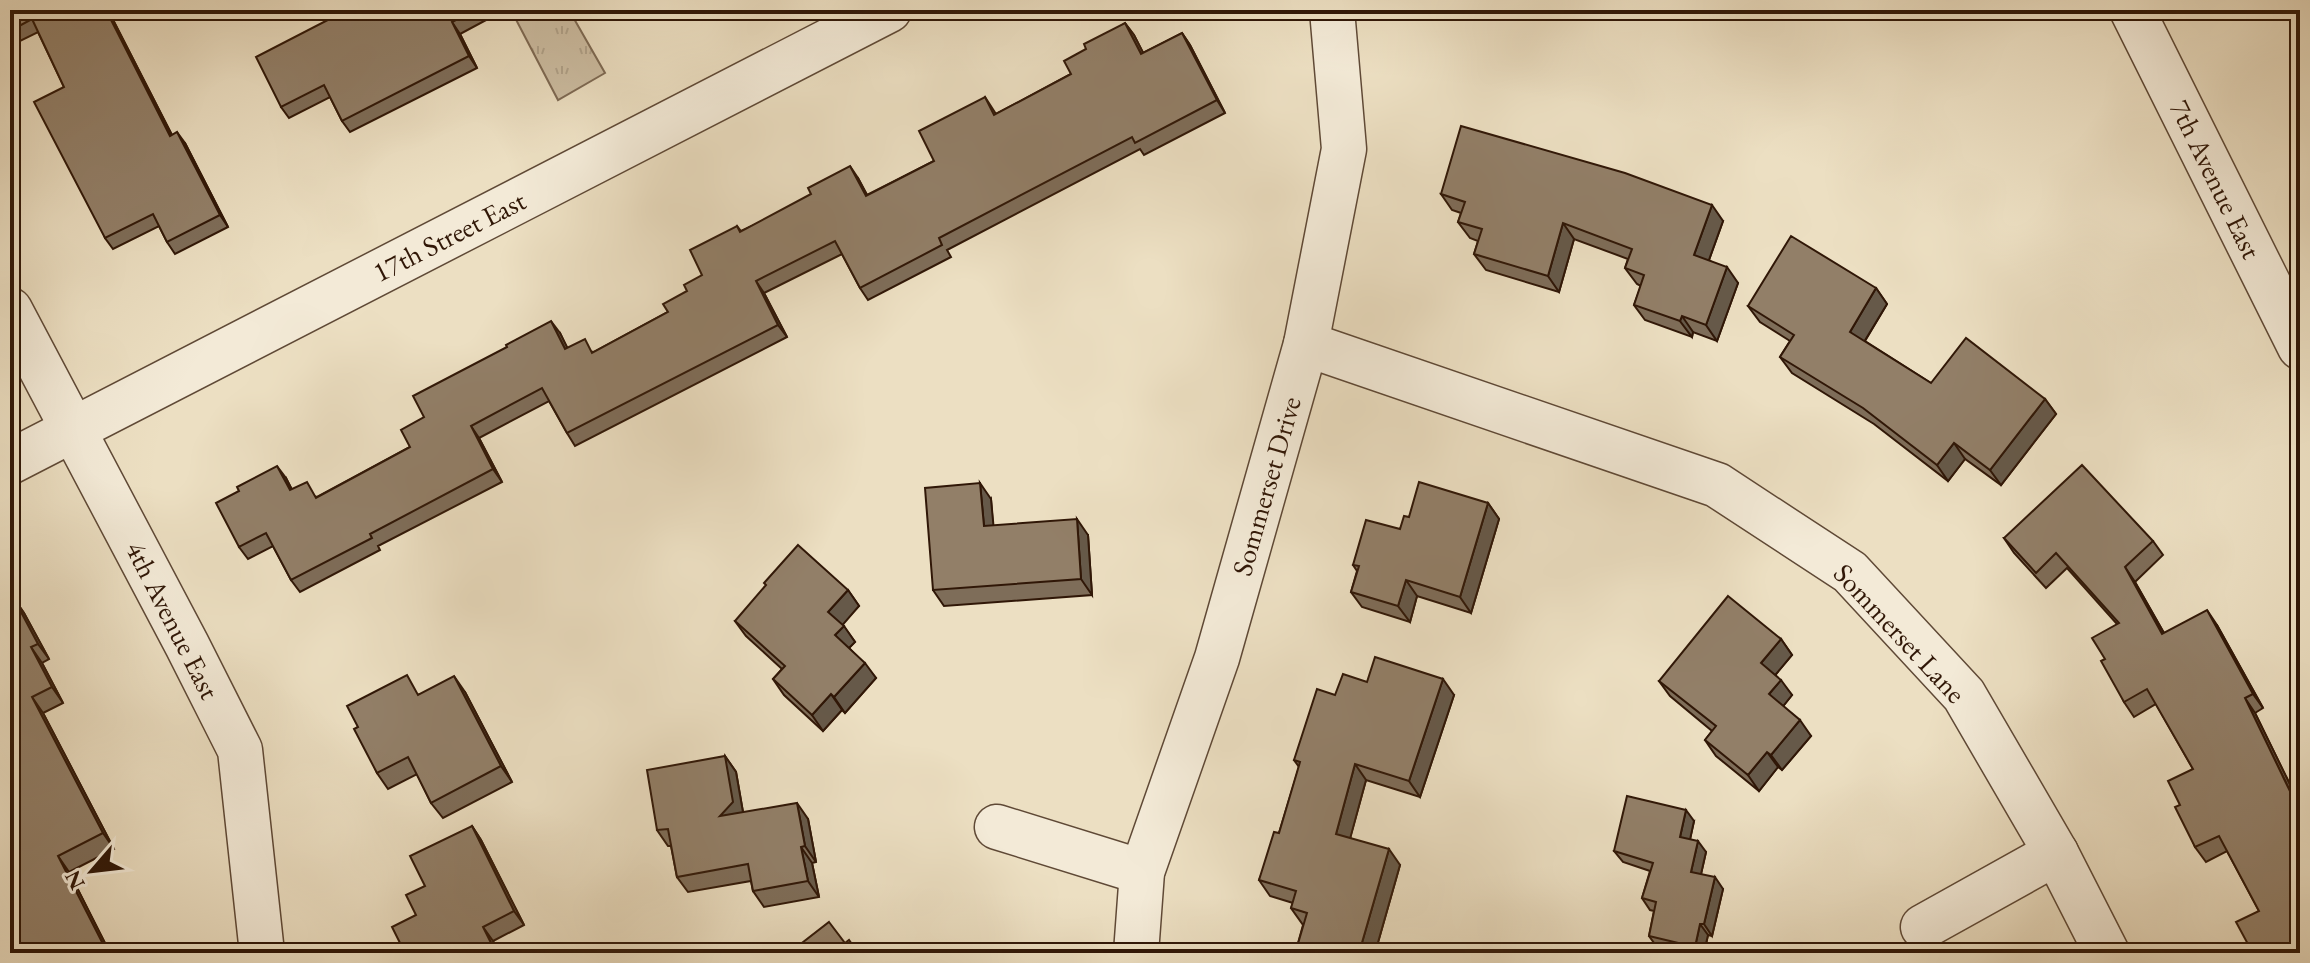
<svg xmlns="http://www.w3.org/2000/svg" width="2310" height="963" font-family="'EB Garamond',serif">
<style>
.park{fill:url(#park-tufts);stroke:#7e6a54;stroke-width:2}
.lines{fill:none;stroke-linecap:round;stroke-linejoin:round}
.minor-casing{stroke:#5f4936;stroke-width:47}
.minor{stroke:#f3ead7;stroke-width:44}
.wall{fill:#7e6d59;stroke:#301707;stroke-width:2}
.shaded-wall{fill:#665949;stroke:#301707;stroke-width:2}
.building{fill:#927f68;stroke:#301707;stroke-width:2}
.labels{text-anchor:middle;stroke-width:6;stroke-linejoin:round;paint-order:stroke}
.street-label{font-size:28px;fill:#301707;stroke:#f3ead7}
</style>
<defs>
<pattern id="park-tufts" width="24" height="20" patternUnits="userSpaceOnUse" patternTransform="scale(2)"><rect width="24" height="20" fill="#ccbda2"/><path d="M3 7l-1-3M5 7V3M7 7l1-3M15 17l-1-3M17 17v-4M19 17l1-3" fill="none" stroke="#b0a28a"/></pattern>
</defs>
<rect width="100%" height="100%" fill="#ecdfc2"/>
<filter id="stains"><feTurbulence type="fractalNoise" baseFrequency=".0025" numOctaves="4"/><feColorMatrix values="0 0 0 0 .2 0 0 0 0 .09 0 0 0 0 .02 0 0 0 .5 -.17"/></filter>
<radialGradient id="worn" r=".72"><stop offset=".6" stop-color="#630" stop-opacity="0"/><stop offset="1" stop-color="#630" stop-opacity=".3"/></radialGradient>
<polygon class="park" points="511,10 569,10 605,73 558,100"/>
<g class="lines">
<defs>
<g id="minor">
<polyline points="2132,10 2300,347"/>
<polyline points="10,310 187,645 240,750 262,953"/>
<polyline points="1306,344 1717,485 1850,572 1964,695 2056,853 2107,953"/>
<polyline points="10,462 889,10"/>
<polyline points="997,827 1142,872"/>
<polyline points="1923,927 2056,853"/>
<polyline points="1136,953 1142,872 1217,658 1306,344 1344,149 1332,10"/>
</g>
</defs>
<use href="#minor" class="minor-casing"/>
<use href="#minor" class="minor"/>
</g>
<g class="wall">
<polygon points="10,10 108,10 172,135 185,143 228,227 175,254 167,242 159,226 113,249 105,238 64,87 38,32 10,46"/>
<polygon points="347,10 502,10 503,11 460,34 477,68 350,132 342,121 330,97 289,118 281,107"/>
<polygon points="1125,23 1134,35 1143,53 1182,33 1190,45 1225,113 1144,155 1140,149 947,250 951,257 868,300 860,288 842,254 764,293 787,337 575,446 567,433 549,401 479,438 502,482 378,546 380,550 300,592 291,580 273,546 248,559 239,547 286,478 292,490 317,497 410,447 424,417 560,333 567,348 594,352 668,312 702,275 737,226 741,231 858,178 867,195 934,161 985,97 996,114 1071,74 1086,49"/>
<polygon points="1441,194 1723,221 1709,260 1738,283 1717,341 1693,332 1692,337 1645,320 1634,305 1641,286 1637,284 1625,268 1628,259 1574,239 1559,292 1486,270 1474,254 1478,241 1470,238 1458,222 1461,213 1452,210"/>
<polygon points="1876,288 1887,304 1865,341 1931,383 2045,399 2056,414 2001,485 1965,459 1948,481 1874,424 1792,373 1780,357 1790,341 1760,322 1748,306"/>
<polygon points="991,499 993,526 1088,535 1092,595 944,606 933,590"/>
<polygon points="1488,503 1499,519 1471,613 1417,596 1410,622 1362,607 1351,592 1357,571 1353,565 1400,529 1409,517"/>
<polygon points="2004,538 2153,541 2163,555 2135,582 2164,633 2217,625 2263,708 2255,713 2300,805 2249,946 2259,911 2227,851 2206,862 2195,847 2180,805 2193,769 2156,704 2134,717 2124,702 2105,659 2117,624 2067,568 2046,588 2014,553"/>
<polygon points="848,590 859,606 842,624 855,642 849,648 876,678 845,713 842,710 823,731 784,695 773,679 782,669 746,636 735,621"/>
<polygon points="13,597 24,613 49,659 42,663 63,703 43,713 114,849 69,872 110,953 10,953"/>
<polygon points="1781,639 1792,655 1775,675 1792,695 1783,706 1811,736 1782,770 1778,767 1759,791 1716,756 1705,740 1712,731 1670,696 1659,681"/>
<polygon points="1367,682 1454,695 1420,797 1366,780 1350,838 1400,865 1375,953 1302,953 1297,947 1303,925 1291,908 1293,903 1270,896 1259,880 1279,833 1299,767 1294,760"/>
<polygon points="465,692 512,782 443,818 431,803 417,774 388,789 377,773 358,727 420,694"/>
<polygon points="725,756 736,772 743,812 808,819 816,862 812,863 819,897 764,907 753,891 751,881 688,892 677,877 671,846 668,846 657,830"/>
<polygon points="1694,821 1690,839 1706,852 1701,874 1723,889 1712,936 1708,935 1704,953 1680,953 1657,947 1649,936 1654,911 1650,910 1642,898 1650,871 1623,862 1614,851"/>
<polygon points="472,826 481,840 524,925 493,941 499,953 405,953 425,886"/>
</g>
<g class="shaded-wall">
<polygon points="106,10 108,10 178,147 170,136"/>
<polygon points="452,22 460,34 477,68 469,56"/>
<polygon points="1125,23 1134,35 1150,66 1141,54"/>
<polygon points="1182,33 1190,45 1225,113 1217,100"/>
<polygon points="177,132 185,143 228,227 220,215"/>
<polygon points="850,166 858,178 874,208 866,196"/>
<polygon points="1712,205 1723,221 1705,271 1694,255"/>
<polygon points="1563,223 1574,239 1559,292 1548,276"/>
<polygon points="1727,267 1738,283 1717,341 1706,325"/>
<polygon points="756,281 764,293 787,337 778,325"/>
<polygon points="1876,288 1887,304 1861,347 1850,332"/>
<polygon points="1682,316 1693,332 1692,337 1680,321"/>
<polygon points="551,321 560,333 574,361 565,349"/>
<polygon points="2045,399 2056,414 2001,485 1990,470"/>
<polygon points="471,426 479,438 502,482 493,469"/>
<polygon points="1954,443 1965,459 1948,481 1937,465"/>
<polygon points="277,466 286,478 299,503 290,490"/>
<polygon points="980,483 991,499 995,542 984,526"/>
<polygon points="1488,503 1499,519 1471,613 1460,597"/>
<polygon points="1077,519 1088,535 1092,595 1081,579"/>
<polygon points="2125,567 2135,582 2173,649 2162,634"/>
<polygon points="1406,580 1417,596 1410,622 1398,606"/>
<polygon points="848,590 859,606 840,628 828,612"/>
<polygon points="13,597 24,613 49,659 38,644"/>
<polygon points="2207,610 2217,625 2263,708 2253,694"/>
<polygon points="844,626 855,642 846,651 835,635"/>
<polygon points="1781,639 1792,655 1772,679 1761,663"/>
<polygon points="31,647 42,663 63,703 52,687"/>
<polygon points="865,663 876,678 845,713 834,697"/>
<polygon points="454,676 465,692 512,782 501,766"/>
<polygon points="1443,679 1454,695 1420,797 1409,781"/>
<polygon points="1781,680 1792,695 1780,710 1769,694"/>
<polygon points="831,694 842,710 823,731 812,715"/>
<polygon points="32,697 43,713 114,849 103,833"/>
<polygon points="2245,698 2255,713 2300,805 2300,812"/>
<polygon points="1800,720 1811,736 1782,770 1771,755"/>
<polygon points="1767,752 1778,767 1759,791 1748,775"/>
<polygon points="725,756 736,772 744,818 720,816"/>
<polygon points="1355,764 1366,780 1347,850 1336,834"/>
<polygon points="797,803 808,819 816,862 805,846"/>
<polygon points="1686,810 1694,821 1688,849 1680,837"/>
<polygon points="472,826 481,840 524,925 514,911"/>
<polygon points="1698,841 1706,852 1699,883 1691,872"/>
<polygon points="801,847 812,863 819,897 808,881"/>
<polygon points="1389,849 1400,865 1375,953 1359,953"/>
<polygon points="58,856 69,872 110,953 109,953 104,946"/>
<polygon points="1715,877 1723,889 1712,936 1704,924"/>
<polygon points="1700,924 1708,935 1704,953 1699,953 1695,947"/>
<polygon points="483,927 493,941 499,953 496,953"/>
</g>
<g class="building">
<polygon points="10,10 106,10 170,136 177,132 220,215 167,242 153,214 105,238 34,102 64,87 32,19 10,31"/>
<polygon points="347,10 475,10 452,22 469,56 342,121 324,85 281,107 256,57"/>
<polygon points="1125,23 1141,54 1182,33 1217,100 1135,143 1132,137 939,238 942,245 860,288 835,241 756,281 778,325 567,433 542,388 471,426 493,469 370,534 372,538 291,580 266,533 239,547 216,503 239,491 237,487 277,466 290,490 307,482 316,498 410,447 401,430 424,417 413,396 507,347 506,345 551,321 565,349 585,339 592,353 668,312 663,304 687,291 684,285 702,275 690,250 737,226 740,232 811,194 808,188 850,166 866,196 934,161 919,131 985,97 994,115 1071,74 1064,61 1086,49 1084,44"/>
<polygon points="1461,126 1625,173 1712,205 1694,255 1727,267 1706,325 1682,316 1680,321 1634,305 1644,275 1625,268 1632,249 1563,223 1548,276 1474,254 1482,229 1458,222 1465,202 1441,194"/>
<polygon points="1791,236 1876,288 1850,332 1931,383 1966,338 2045,399 1990,470 1954,443 1937,465 1863,408 1780,357 1794,335 1748,306"/>
<polygon points="2082,465 2153,541 2125,567 2162,634 2207,610 2253,694 2245,698 2300,812 2300,953 2247,953 2245,948 2249,946 2236,922 2259,911 2219,836 2195,847 2175,807 2180,805 2168,781 2193,769 2147,689 2124,702 2101,661 2105,659 2092,638 2119,623 2056,553 2036,573 2004,538"/>
<polygon points="1419,482 1488,503 1460,597 1406,580 1398,606 1351,592 1359,566 1353,565 1366,520 1400,529 1404,516 1409,517"/>
<polygon points="980,483 984,526 1077,519 1081,579 933,590 925,488"/>
<polygon points="798,545 848,590 828,612 844,626 835,635 865,663 834,697 831,694 812,715 773,679 785,666 735,621 766,585 764,583"/>
<polygon points="1728,596 1781,639 1761,663 1781,680 1769,694 1800,720 1771,755 1767,752 1748,775 1705,740 1716,726 1659,681"/>
<polygon points="13,597 38,644 31,647 52,687 32,697 103,833 58,856 104,946 100,948 102,953 10,953 10,599"/>
<polygon points="1375,657 1443,679 1409,781 1355,764 1336,834 1389,849 1359,953 1318,953 1297,947 1307,913 1291,908 1296,891 1259,880 1274,832 1279,833 1300,762 1294,760 1317,689 1335,695 1343,674 1367,682"/>
<polygon points="407,675 418,695 454,676 501,766 431,803 408,757 377,773 354,729 358,727 347,706"/>
<polygon points="725,756 733,802 720,816 797,803 805,846 801,847 808,881 753,891 748,864 677,877 668,829 657,830 647,770"/>
<polygon points="1627,796 1686,810 1680,837 1698,841 1691,872 1715,877 1704,924 1700,924 1695,947 1649,936 1656,902 1642,898 1653,863 1614,851"/>
<polygon points="472,826 514,911 483,927 496,953 405,953 392,927 416,915 406,895 425,886 410,856"/>
<polygon points="829,922 845,943 849,940 858,953 789,953"/>
</g>
<g class="labels">
<g class="street-label">
<text transform="translate(2216 179) rotate(64)" y="10">7th Avenue East</text>
<text transform="translate(449 236) rotate(-27)" y="10">17th Street East</text>
<text transform="translate(1266 486) rotate(-74)" y="10">Sommerset Drive</text>
<text transform="translate(173 620) rotate(63)" y="10">4th Avenue East</text>
<text transform="translate(1900 633) rotate(47)" y="10">Sommerset Lane</text>
</g>
</g>
<rect width="2310" height="963" fill="none" stroke="#ecdfc2" stroke-width="40"/>
<rect x="12" y="12" width="2286" height="939" fill="none" stroke="#301707" stroke-width="4"/>
<rect x="20" y="20" width="2270" height="923" fill="none" stroke="#301707" stroke-width="2"/>
<g transform="translate(92 871) rotate(242)" stroke="#f3ead7" stroke-width="6" paint-order="stroke">
<path d="M0-6L14 30L0 20L-14 30Z" fill="#301707"/>
<text y="-12" font-size="22" font-weight="bold" text-anchor="middle" fill="#301707">N</text>
</g>
<rect width="100%" height="100%" filter="url(#stains)"/>
<rect width="100%" height="100%" fill="url(#worn)"/>
</svg>
